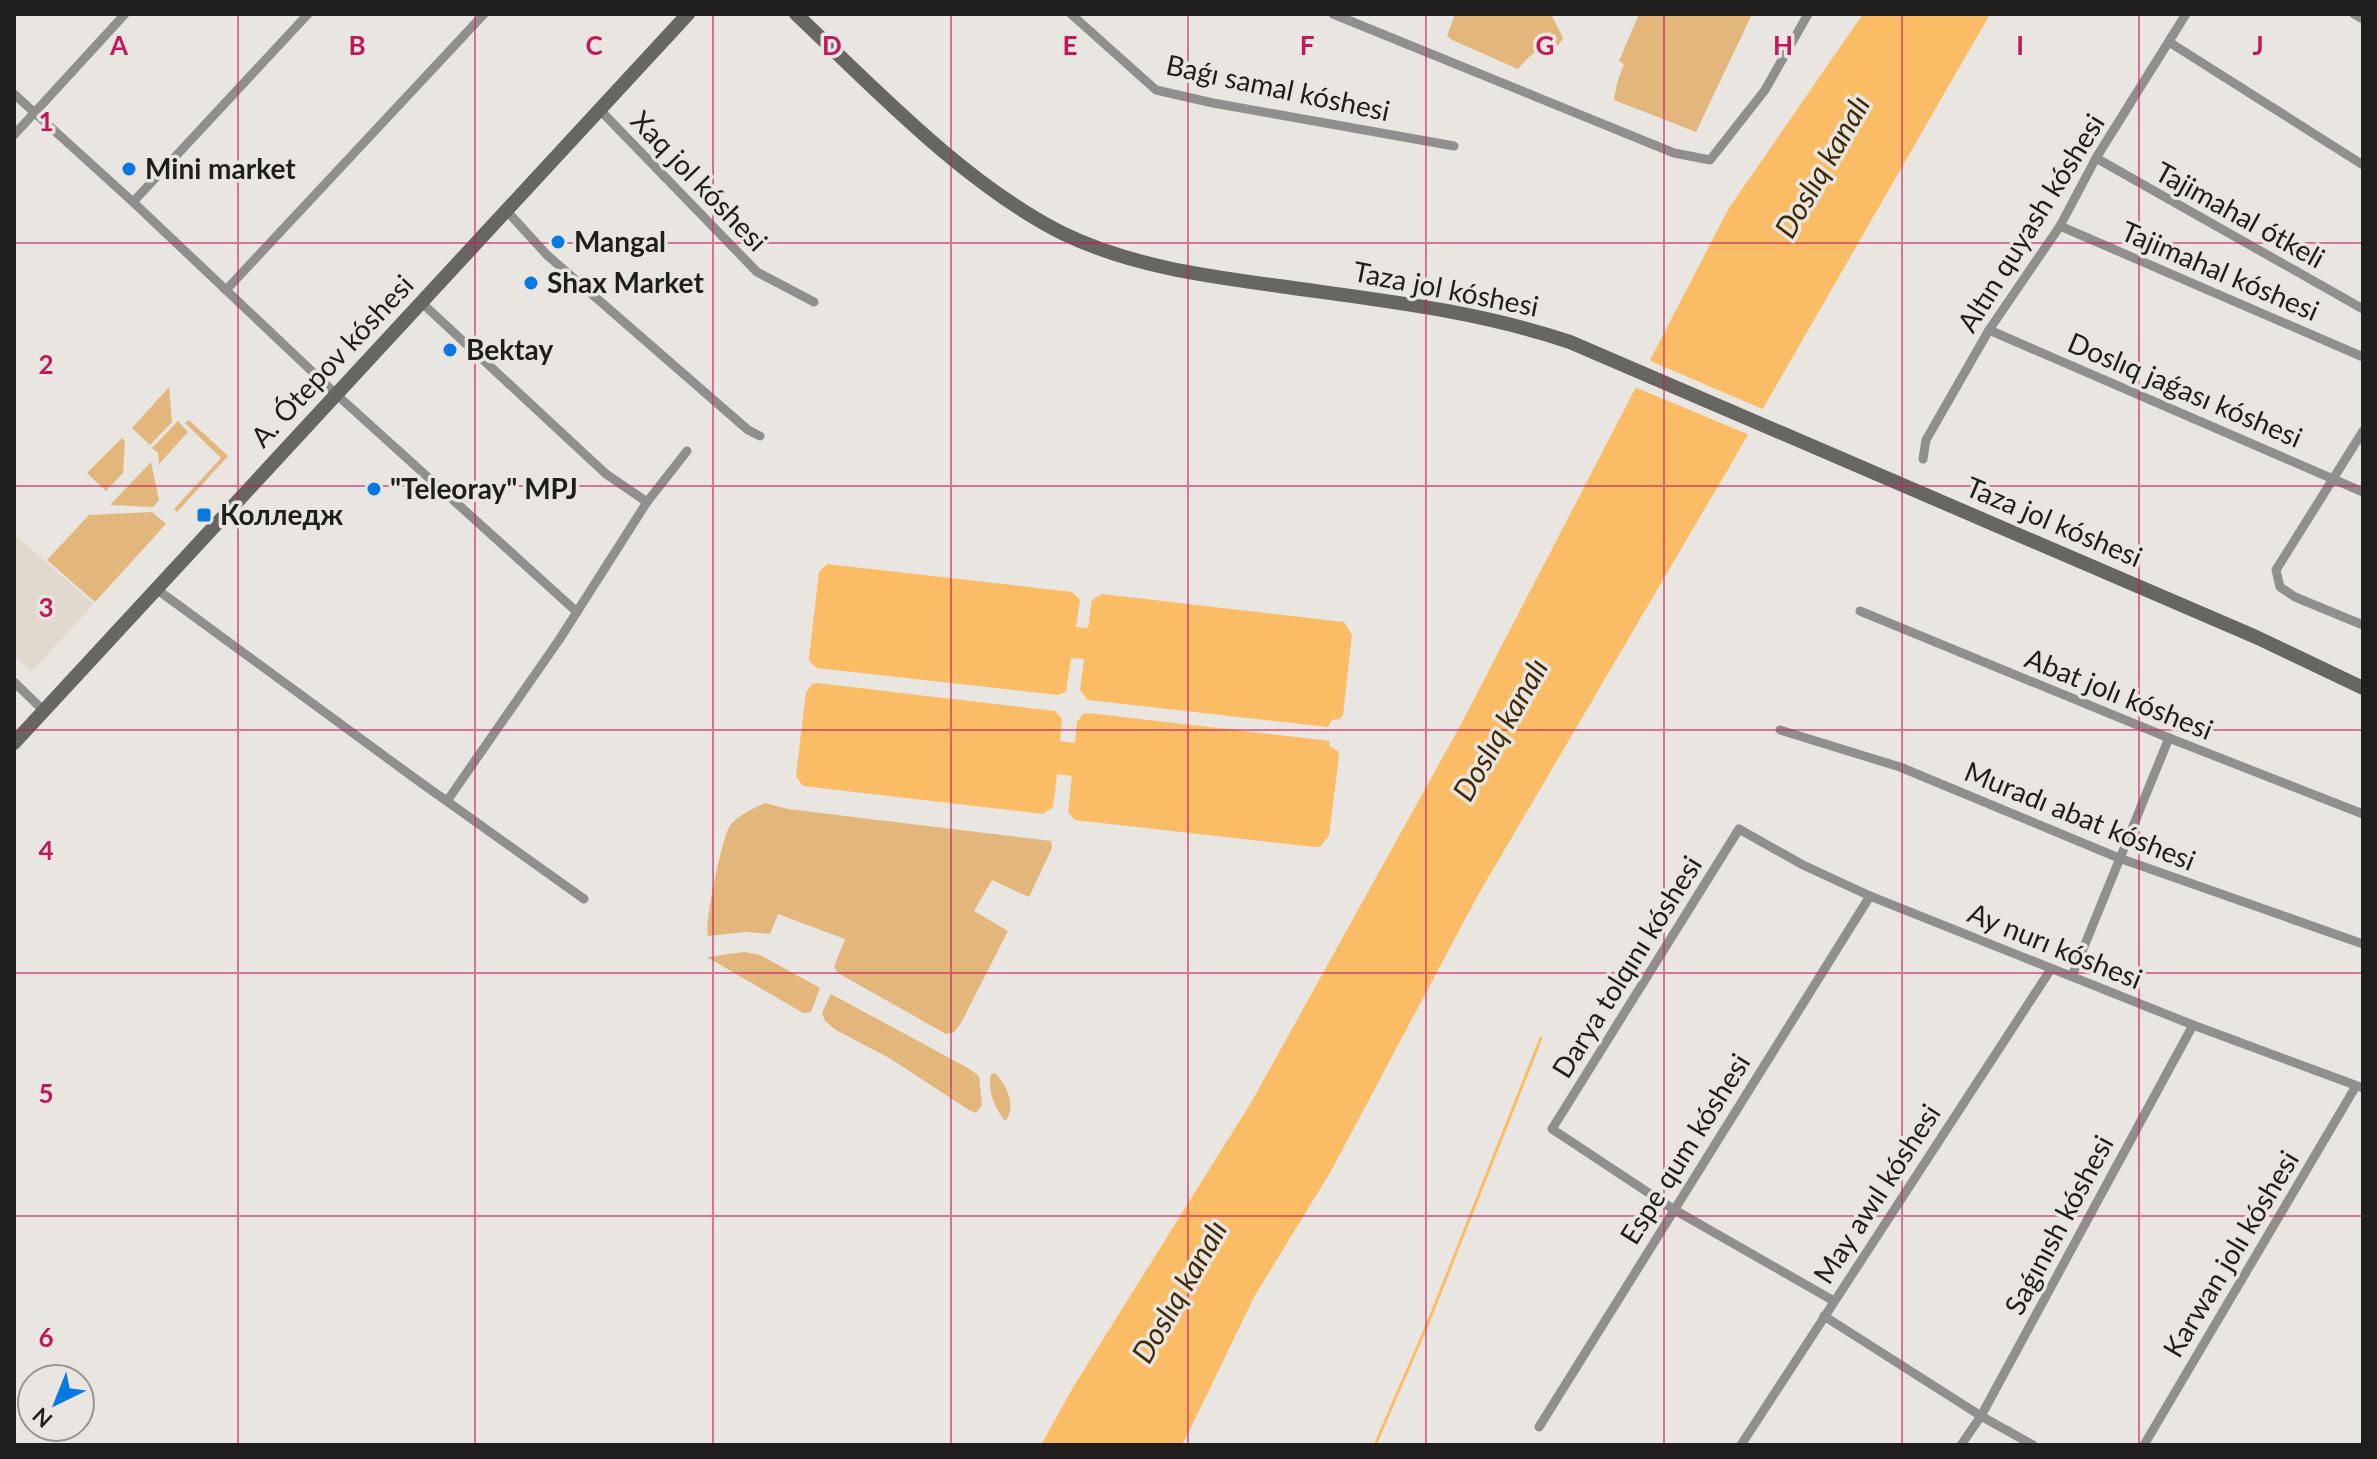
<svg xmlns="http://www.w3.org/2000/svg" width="2377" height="1459" font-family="Lato,sans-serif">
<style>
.built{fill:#e1d9ce}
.green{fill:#e3b77b}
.water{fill:#fabc65}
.pier{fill:#e9e5e1}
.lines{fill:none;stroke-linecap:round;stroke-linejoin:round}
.stream{stroke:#fabc65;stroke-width:3}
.minor{stroke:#908f8d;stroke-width:9}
.secondary{stroke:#686663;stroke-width:14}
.grid{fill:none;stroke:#c2185b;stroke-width:2;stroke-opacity:0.55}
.poi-dot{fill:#0879e0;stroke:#e9e5e1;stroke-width:3}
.labels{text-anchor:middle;stroke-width:7;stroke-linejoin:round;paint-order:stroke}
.street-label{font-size:28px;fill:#201e1d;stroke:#e9e5e1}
.poi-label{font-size:28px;font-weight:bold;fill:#201e1d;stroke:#e9e5e1;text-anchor:start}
.water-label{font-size:30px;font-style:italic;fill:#422a03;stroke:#e9e5e1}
.grid-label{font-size:26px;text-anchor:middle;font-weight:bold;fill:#c2185b;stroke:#e9e5e1;stroke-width:7;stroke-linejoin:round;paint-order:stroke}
</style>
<rect width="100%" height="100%" fill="#e9e5e1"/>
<polygon class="built" points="14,534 94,604 31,672 14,656"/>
<g class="green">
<path d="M1455,14H1547L1552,16L1563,38L1558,46L1546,43C1536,52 1525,59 1518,69L1452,40L1447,36Z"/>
<polygon points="1639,14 1752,14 1696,132 1614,100 1617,83 1624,64 1619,61"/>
<polygon points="169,387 172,422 150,445 132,428"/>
<polygon points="189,420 228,456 177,512 174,509 221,458 185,423"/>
<polygon points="178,421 188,432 159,464 158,453 152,448"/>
<polygon points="122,438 125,441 123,473 106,491 87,473"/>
<polygon points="151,462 159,500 153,507 110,505"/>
<polygon points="152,512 166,524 95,602 47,560 89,515"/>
<path d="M765,803L788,809L1051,841L1052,848L1029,897L992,880L974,911L1008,931L961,1023L954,1032L946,1034L838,973L834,967L845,939L778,914L770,934L746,932L708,936C704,925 722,839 729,827C736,816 754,808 765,803Z"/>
<polygon points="744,952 760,955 820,988 811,1012 803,1013 707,957"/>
<polygon points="831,994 968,1068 979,1076 982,1105 976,1113 969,1110 891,1059 836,1030 825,1021 822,1013"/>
<path d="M995,1073C1007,1085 1017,1108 1005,1121C995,1109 987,1090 991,1074Z"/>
</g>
<g class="water">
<polygon points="1863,14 1990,14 1734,459 1478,895 1331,1171 1254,1297 1186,1438 1181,1445 1041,1445 1072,1389 1252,1101 1459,728 1729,208"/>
<polygon points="827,564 1072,592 1080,600 1076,627 1088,628 1092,600 1102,594 1344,622 1352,635 1343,715 1340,719 1332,720 1328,727 1088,700 1080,690 1084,659 1071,658 1066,692 1058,695 817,668 810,662 809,658 819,572"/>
<polygon points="817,683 1055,711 1062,719 1060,741 1075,743 1077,722 1083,714 1088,713 1330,741 1329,746 1338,751 1339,756 1329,836 1320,847 1315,847 1075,820 1068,812 1072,776 1057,774 1053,807 1043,814 803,786 796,776 806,692 812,684"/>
</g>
<polygon class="pier" points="1646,359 1767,411 1752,436 1632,386"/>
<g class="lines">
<polyline class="stream" points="1375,1445 1428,1323 1541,1038"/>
<g class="minor">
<polyline points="1071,14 1156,90 1213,103 1454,146"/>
<polyline points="1333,14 1674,153 1710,160 1765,90 1808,14"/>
<polyline points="2354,14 2363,19"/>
<polyline points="2169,42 2363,165"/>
<polyline points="14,94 133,202 337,395 577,612"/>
<polyline points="599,109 757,272 814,302"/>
<polyline points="14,135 125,14"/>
<polyline points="2096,158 2363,309"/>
<polyline points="133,202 308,14"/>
<polyline points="506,210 547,255 748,430 760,436"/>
<polyline points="2060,226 2363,357"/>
<polyline points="226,290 484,14"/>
<polyline points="422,303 606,474 647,502"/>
<polyline points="1989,330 2363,492"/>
<polyline points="2363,431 2276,570 2280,587 2295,597 2363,625"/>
<polyline points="1923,459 1926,440 1989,330 2060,226 2096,158 2186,14"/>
<polyline points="155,588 413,777 584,899"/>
<polyline points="1860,611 2169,738 2363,814"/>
<polyline points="14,682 43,710"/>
<polyline points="1780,730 1900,767 2119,858 2363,944"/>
<polyline points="447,801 559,640 647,502 687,451"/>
<polyline points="2072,976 2169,738"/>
<polyline points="1834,1301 1673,1209 1552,1129 1739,829 1803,865 1870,896 2193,1025 2363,1088"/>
<polyline points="1824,1316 1981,1416 2033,1445"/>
<polyline points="1539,1427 1870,896"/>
<polyline points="1741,1445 2051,969"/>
<polyline points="1961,1445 1981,1416 2193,1025"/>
<polyline points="2144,1445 2356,1086"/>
</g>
<g class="secondary">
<path d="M796,14C875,89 965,184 1062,233C1130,266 1205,276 1279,286C1378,300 1475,310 1570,342L2256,637L2363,688"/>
<polyline points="14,743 688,14"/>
</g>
</g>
<path class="grid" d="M238,14V1445M475,14V1445M713,14V1445M951,14V1445M1188,14V1445M1426,14V1445M1664,14V1445M1902,14V1445M2139,14V1445M14,243H2363M14,486H2363M14,730H2363M14,973H2363M14,1216H2363"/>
<g class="poi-dot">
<circle cx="129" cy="169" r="8"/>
<circle cx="558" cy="242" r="8"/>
<circle cx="531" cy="283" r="8"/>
<circle cx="450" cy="350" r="8"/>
<circle cx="374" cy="489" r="8"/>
<rect x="196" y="507" width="16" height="16" rx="4"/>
</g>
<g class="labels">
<g class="street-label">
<text transform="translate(1278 88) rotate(12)" y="10">Baǵı samal kóshesi</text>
<text transform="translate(699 181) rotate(46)" y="10">Xaq jol kóshesi</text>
<text transform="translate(2240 215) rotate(29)" y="10">Tajimahal ótkeli</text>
<text transform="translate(2031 223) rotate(-58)" y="10">Altın quyash kóshesi</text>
<text transform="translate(2220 271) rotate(23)" y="10">Tajimahal kóshesi</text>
<text transform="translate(1446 289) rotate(11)" y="10">Taza jol kóshesi</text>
<text transform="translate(332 361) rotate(-47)" y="10">A. Ótepov kóshesi</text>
<text transform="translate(2185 390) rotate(23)" y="10">Doslıq jaǵası kóshesi</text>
<text transform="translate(2054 522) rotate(23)" y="10">Taza jol kóshesi</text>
<text transform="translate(2119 694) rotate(22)" y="10">Abat jolı kóshesi</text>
<text transform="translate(2080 816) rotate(22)" y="10">Muradı abat kóshesi</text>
<text transform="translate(2055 946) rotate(22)" y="10">Ay nurı kóshesi</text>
<text transform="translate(1627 967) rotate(-58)" y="10">Darya tolqını kóshesi</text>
<text transform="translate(1685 1149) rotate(-58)" y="10">Espe qum kóshesi</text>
<text transform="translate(1877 1194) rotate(-57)" y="10">May awıl kóshesi</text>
<text transform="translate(2059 1225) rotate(-62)" y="10">Saǵınısh kóshesi</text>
<text transform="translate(2231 1254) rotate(-59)" y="10">Karwan jolı kóshesi</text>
</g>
<g class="poi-label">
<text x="145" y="179">Mini market</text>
<text x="574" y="252">Mangal</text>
<text x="547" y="293">Shax Market</text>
<text x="466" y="360">Bektay</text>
<text x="390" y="499">"Teleoray" MPJ</text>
<text x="220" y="525">Колледж</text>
</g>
<g class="water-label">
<text transform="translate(1823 167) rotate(-60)" y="10">Doslıq kanalı</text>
<text transform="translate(1501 730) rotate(-60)" y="10">Doslıq kanalı</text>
<text transform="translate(1180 1292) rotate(-60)" y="10">Doslıq kanalı</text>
</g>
</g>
<g class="grid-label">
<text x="119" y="55">A</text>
<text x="357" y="55">B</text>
<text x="594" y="55">C</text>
<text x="832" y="55">D</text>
<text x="1070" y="55">E</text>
<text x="1307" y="55">F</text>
<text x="1545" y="55">G</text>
<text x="1783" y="55">H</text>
<text x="2020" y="55">I</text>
<text x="2258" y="55">J</text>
<text x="46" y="131">1</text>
<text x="46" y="374">2</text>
<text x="46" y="617">3</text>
<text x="46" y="860">4</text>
<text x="46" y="1103">5</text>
<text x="46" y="1347">6</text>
</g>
<rect width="2377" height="1459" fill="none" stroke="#201e1d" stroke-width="32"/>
<g transform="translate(56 1403) rotate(223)"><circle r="38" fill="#e9e5e1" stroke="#999593" stroke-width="2"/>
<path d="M0-6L14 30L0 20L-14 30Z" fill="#0879e0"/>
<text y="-12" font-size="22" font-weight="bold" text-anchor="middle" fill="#201e1d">N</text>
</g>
</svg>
